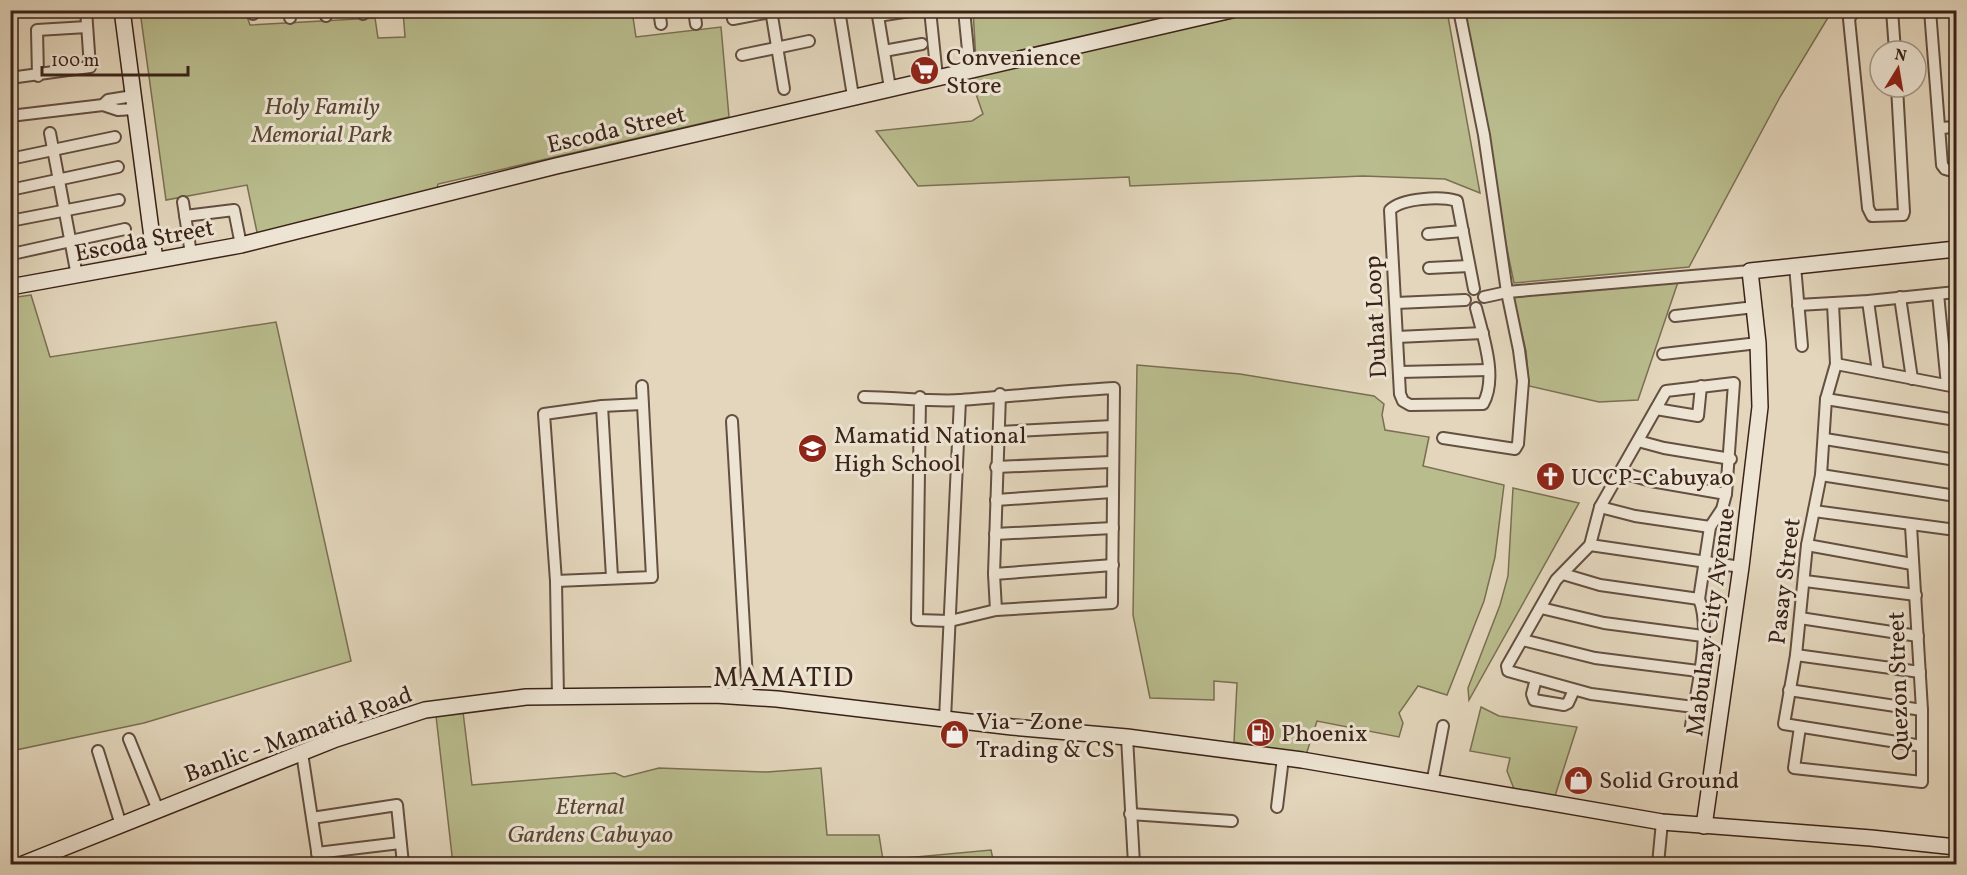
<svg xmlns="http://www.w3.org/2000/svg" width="1967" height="875" font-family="Vollkorn,serif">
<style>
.green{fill:#b9bc8d;stroke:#7a6f52;stroke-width:1.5}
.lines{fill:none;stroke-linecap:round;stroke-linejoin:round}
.street-casing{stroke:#644f41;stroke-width:14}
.secondary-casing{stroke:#3a2218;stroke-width:18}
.street{stroke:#ede4d3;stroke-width:10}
.secondary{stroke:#ede4d3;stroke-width:15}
.labels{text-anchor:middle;stroke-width:6;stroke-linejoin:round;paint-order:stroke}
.poi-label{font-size:24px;fill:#3a2218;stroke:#ede4d3;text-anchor:start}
.park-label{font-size:24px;font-style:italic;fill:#5a4835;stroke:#ede4d3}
.street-label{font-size:24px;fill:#3a2218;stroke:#ede4d3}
.quarter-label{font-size:27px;letter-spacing:1.5px;fill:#3a2218;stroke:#ede4d3}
</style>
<rect width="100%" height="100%" fill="#e3d6bc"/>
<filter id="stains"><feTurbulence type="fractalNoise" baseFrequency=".00333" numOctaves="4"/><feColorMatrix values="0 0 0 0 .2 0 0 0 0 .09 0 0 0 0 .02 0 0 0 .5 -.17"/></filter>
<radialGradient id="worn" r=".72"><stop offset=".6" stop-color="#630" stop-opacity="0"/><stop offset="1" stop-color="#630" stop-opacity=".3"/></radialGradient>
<g class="green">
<polygon points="973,10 1202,11 976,61"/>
<polygon points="140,11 245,11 250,25 375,18 378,38 405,37 403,11 632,11 636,37 721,27 729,117 438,184 436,193 258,237 247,185 166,200"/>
<polygon points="1262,11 1447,11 1480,193 1445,179 1363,176 1130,186 1129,177 918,186 876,131 972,121 983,114 970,77"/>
<polygon points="1458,11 1832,11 1780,97 1689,267 1514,283"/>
<polygon points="1678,282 1638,400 1599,402 1529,386 1526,351 1513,297"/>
<polygon points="31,295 50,357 276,322 351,661 144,723 11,751 10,298"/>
<polygon points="1137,365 1240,374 1374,396 1384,404 1382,415 1385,430 1429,437 1423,466 1504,485 1495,557 1484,601 1447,695 1418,686 1399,713 1403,723 1399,737 1317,721 1306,755 1234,742 1237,683 1214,681 1214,700 1150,698 1133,615"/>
<polygon points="1513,488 1579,503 1469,700 1468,688 1500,605 1508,576"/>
<polygon points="1481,707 1499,716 1577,727 1554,799 1516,794 1507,771 1510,758 1470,751"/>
<polygon points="463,712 472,785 615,773 624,777 659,768 767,772 821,768 827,835 879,835 883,860 991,850 994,864 453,864 436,716"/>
</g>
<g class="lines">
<defs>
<g id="street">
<polyline points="253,10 253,14"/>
<polyline points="289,10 290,18"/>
<polyline points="325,10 326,16"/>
<polyline points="362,10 363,14"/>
<polyline points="659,10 661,24"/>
<polyline points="694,10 696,24"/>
<polyline points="771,10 784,89"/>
<polyline points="839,10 853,96"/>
<polyline points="877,10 890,88"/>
<polyline points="930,10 937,77"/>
<polyline points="964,10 970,70"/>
<polyline points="1854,10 1849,19 1868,208 1872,216 1903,215 1904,212 1897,87"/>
<polyline points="1892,10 1895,51"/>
<polyline points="1930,10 1942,165 1945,169 1956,172"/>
<polyline points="878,16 916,10"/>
<polyline points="733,19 781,10"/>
<polyline points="884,51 922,44"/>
<polyline points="742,55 809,41"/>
<polyline points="38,76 37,30 87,27"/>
<polyline points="10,78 90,67 86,10"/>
<polyline points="103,105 108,100 133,96"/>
<polyline points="10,116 103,105 118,110 134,109"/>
<polyline points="1940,128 1956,127"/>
<polyline points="50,133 77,276"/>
<polyline points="10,159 115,137"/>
<polyline points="10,190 118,167"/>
<polyline points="183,202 191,254"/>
<polyline points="185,216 234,210 241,245"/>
<polyline points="10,221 119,200"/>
<polyline points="1428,234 1463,231"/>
<polyline points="12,254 125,229"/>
<polyline points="1795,266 1802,346"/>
<polyline points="1429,268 1469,266"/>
<path d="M1474,289L1457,201C1441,196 1402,198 1390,210L1400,394L1403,401L1410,405L1483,404C1498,378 1483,336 1476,308"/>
<polyline points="1938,294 1947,385"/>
<polyline points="1484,297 1507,292 1750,271"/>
<polyline points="1900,297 1912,379"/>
<polyline points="1868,301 1878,372"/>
<polyline points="1396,303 1465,300"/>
<polyline points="1833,304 1836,364 1826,399 1821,475 1807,545 1796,655 1784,724 1922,746"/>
<polyline points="1798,305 1868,301 1956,292"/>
<polyline points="1675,316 1755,307"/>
<polyline points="1397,337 1483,333"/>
<polyline points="1663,354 1758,343"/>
<polyline points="1836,364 1956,387"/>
<polyline points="1399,372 1489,370"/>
<path d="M864,397C895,397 931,402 961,400C1012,396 1063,391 1114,388L1112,603L996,610L950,621L917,620L920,397"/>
<polyline points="1826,399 1956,420"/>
<polyline points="602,406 612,577"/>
<polyline points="1656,409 1698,416 1701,386"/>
<polyline points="732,421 748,696"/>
<polyline points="999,432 1113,426"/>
<polyline points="1443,438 1515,449 1518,444 1523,381 1519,350 1507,292 1484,135 1459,10"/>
<polyline points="1825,439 1956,460"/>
<polyline points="1638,441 1664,448 1731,459"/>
<polyline points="996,467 1111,462"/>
<polyline points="1619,472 1651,481 1726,494"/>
<polyline points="1821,475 1956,496"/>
<polyline points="996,500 1112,492"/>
<polyline points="1600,507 1635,516 1710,527"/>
<polyline points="1814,511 1956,530"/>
<polyline points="995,534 1113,528"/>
<polyline points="1590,545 1741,567"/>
<polyline points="1807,545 1912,564"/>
<polyline points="994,574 1113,565"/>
<polyline points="1563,574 1600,585 1699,599"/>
<polyline points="556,581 652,577 642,386"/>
<polyline points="1805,581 1916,595"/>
<polyline points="1541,608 1604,623 1703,636"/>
<polyline points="996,610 994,574 1000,394"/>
<polyline points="1800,618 1918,636"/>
<polyline points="1523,640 1595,658 1698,671"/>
<polyline points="1796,655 1920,672"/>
<polyline points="1536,679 1532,694 1534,700 1564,705 1568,703 1574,690"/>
<polyline points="1789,690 1922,710"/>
<polyline points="558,697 556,581 544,414 602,406 642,404"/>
<polyline points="945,719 960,400"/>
<path d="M1691,726C1696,692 1712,630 1699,599L1710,527L1722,509L1726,494L1734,383L1666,391L1600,507L1590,545L1556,580L1507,666L1508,671L1591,694L1694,707"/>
<polyline points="1800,727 1794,768 1922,782 1922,710 1911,526"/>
<polyline points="1127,737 1134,864"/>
<polyline points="129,739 158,810"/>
<polyline points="98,751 121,825"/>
<polyline points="302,753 319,864"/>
<polyline points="1432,784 1443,726"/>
<polyline points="1277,807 1283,758"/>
<polyline points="1130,814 1232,821"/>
<polyline points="312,818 397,805 403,864"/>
<polyline points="317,853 400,843"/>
<polyline points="1658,864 1662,822"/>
</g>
<g id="secondary">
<polyline points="122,10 155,260"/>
<polyline points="10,287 241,245 556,166 1232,10"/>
<polyline points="1704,826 1741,567 1760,407 1758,343 1750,271 1956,249"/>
<polyline points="23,864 336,739 425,710 526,697 715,695 777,699 1012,727 1127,737 1302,760 1662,822 1871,838 1956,847"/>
</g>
</defs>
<use href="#street" class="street-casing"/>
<use href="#secondary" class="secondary-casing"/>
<use href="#street" class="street"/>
<use href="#secondary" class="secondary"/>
</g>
<defs>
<symbol id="supermarket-disc" viewBox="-11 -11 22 22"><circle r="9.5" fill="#8f2418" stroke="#ede4d3"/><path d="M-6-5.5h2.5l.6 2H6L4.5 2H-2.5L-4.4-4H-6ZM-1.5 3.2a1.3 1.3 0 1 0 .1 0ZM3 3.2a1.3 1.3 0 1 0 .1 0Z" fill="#fff"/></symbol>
<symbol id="school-disc" viewBox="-11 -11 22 22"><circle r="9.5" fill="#8f2418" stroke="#ede4d3"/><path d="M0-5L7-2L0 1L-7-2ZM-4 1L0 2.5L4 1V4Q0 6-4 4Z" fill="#fff"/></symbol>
<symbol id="church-disc" viewBox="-11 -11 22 22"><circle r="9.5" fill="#8f2418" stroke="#ede4d3"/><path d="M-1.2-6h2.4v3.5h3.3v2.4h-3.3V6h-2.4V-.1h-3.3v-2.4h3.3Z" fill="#fff"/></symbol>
<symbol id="fuel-disc" viewBox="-11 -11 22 22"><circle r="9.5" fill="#8f2418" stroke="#ede4d3"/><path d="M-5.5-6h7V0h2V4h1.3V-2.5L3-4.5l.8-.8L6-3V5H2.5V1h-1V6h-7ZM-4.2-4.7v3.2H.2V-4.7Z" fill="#fff"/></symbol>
<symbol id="shop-disc" viewBox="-11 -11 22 22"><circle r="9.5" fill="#8f2418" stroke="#ede4d3"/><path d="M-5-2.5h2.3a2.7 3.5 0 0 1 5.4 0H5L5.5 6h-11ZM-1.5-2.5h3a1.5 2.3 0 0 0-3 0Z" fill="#fff"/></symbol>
</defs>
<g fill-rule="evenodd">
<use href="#supermarket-disc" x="908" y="54" width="33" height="33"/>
<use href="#school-disc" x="796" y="432" width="33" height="33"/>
<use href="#church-disc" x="1534" y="460" width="33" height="33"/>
<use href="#fuel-disc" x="1244" y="716" width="33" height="33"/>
<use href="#shop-disc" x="938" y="718" width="33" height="33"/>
<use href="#shop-disc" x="1562" y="764" width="33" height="33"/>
</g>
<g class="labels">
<g class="poi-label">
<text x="946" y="65">Convenience<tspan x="946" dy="28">Store</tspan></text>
<text x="834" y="443">Mamatid National<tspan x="834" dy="28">High School</tspan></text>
<text x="1571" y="485">UCCP-Cabuyao</text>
<text x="976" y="729">Via - Zone<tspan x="976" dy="28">Trading &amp; CS</tspan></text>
<text x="1281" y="741">Phoenix</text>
<text x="1599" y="788">Solid Ground</text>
</g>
<g class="park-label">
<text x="322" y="114">Holy Family<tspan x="322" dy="28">Memorial Park</tspan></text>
<text x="590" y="814">Eternal<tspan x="590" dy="28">Gardens Cabuyao</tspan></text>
</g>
<g class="street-label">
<text transform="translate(616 129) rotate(-13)" y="8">Escoda Street</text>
<text transform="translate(144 240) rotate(-11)" y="8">Escoda Street</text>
<text transform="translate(1375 317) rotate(-93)" y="8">Duhat Loop</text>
<text transform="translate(1784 581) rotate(-83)" y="8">Pasay Street</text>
<text transform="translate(1710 622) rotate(-82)" y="8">Mabuhay City Avenue</text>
<text transform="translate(1898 686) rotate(-92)" y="8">Quezon Street</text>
<text transform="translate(298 734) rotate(-20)" y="8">Banlic - Mamatid Road</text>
</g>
<g class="quarter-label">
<text x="784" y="686">MAMATID</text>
</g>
</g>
<rect width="1967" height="875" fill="none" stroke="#e3d6bc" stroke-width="36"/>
<rect x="12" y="12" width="1943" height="851" fill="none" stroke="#3a2218" stroke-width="3"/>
<rect x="18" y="18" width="1931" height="839" fill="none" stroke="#3a2218" stroke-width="1.5"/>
<g transform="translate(1898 69) rotate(11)"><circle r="28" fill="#ede4d3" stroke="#a59688" stroke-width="1.5"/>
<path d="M0-4.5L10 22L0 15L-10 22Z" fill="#8f2418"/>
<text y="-9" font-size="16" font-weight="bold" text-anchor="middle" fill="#3a2218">N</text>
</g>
<path d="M42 66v9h146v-9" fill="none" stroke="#3a2218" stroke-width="3"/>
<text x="51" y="66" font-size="18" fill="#3a2218" stroke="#ede4d3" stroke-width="4.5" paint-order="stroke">100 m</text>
<rect width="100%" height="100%" filter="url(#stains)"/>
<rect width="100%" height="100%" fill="url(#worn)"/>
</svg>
